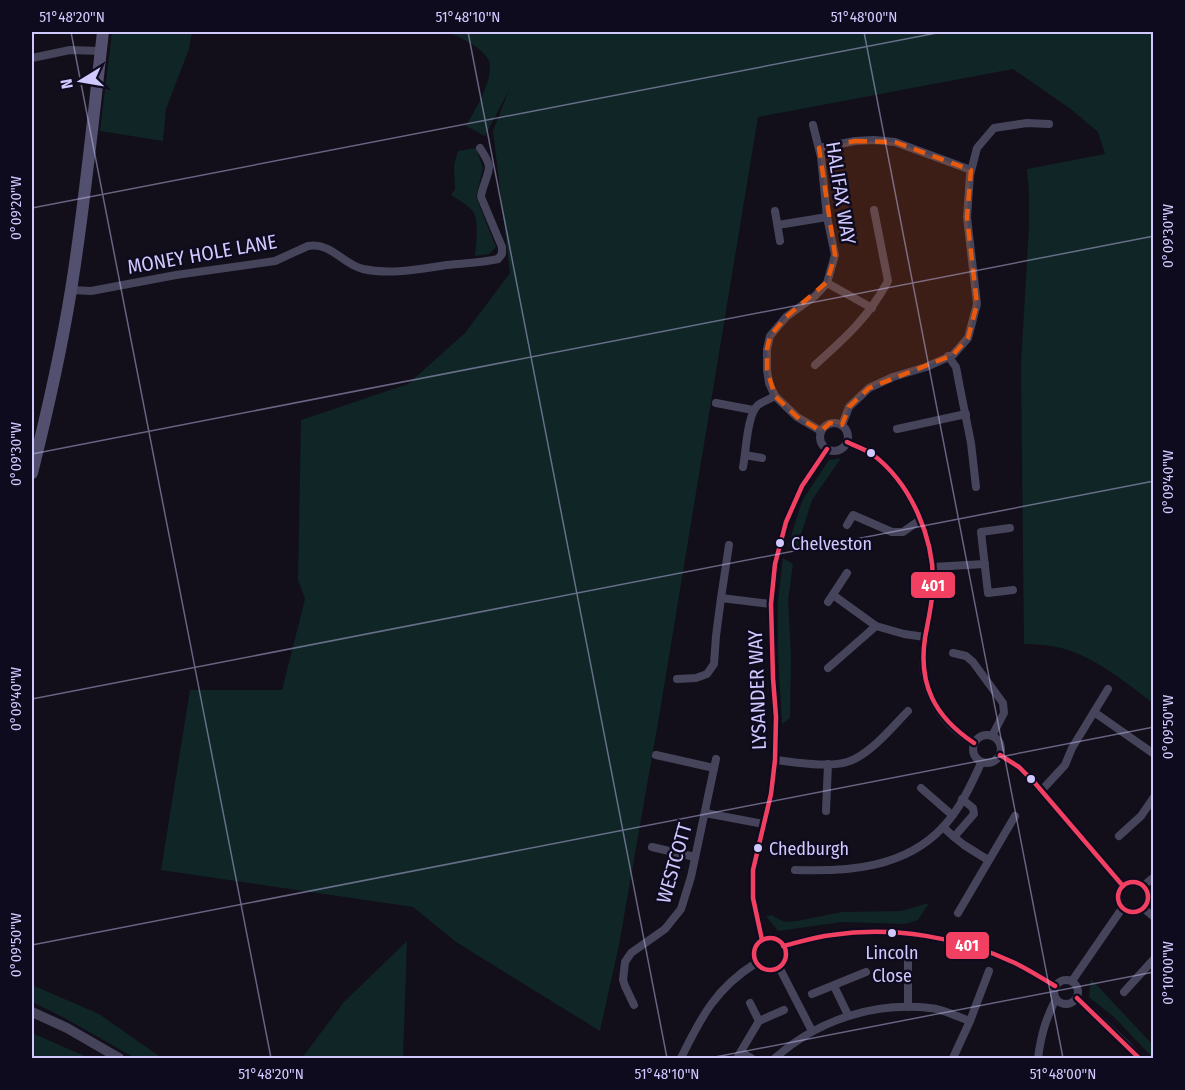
<svg xmlns="http://www.w3.org/2000/svg" width="1185" height="1090" font-family="'Fira Sans Condensed',sans-serif">
<style>
.green{fill:#0f2526}
.lines{fill:none;stroke-linecap:round;stroke-linejoin:round}
.minor{stroke:#45445b;stroke-width:8}
.tertiary{stroke:#45445b;stroke-width:10}
.secondary{stroke:#53506f;stroke-width:12}
.bus-1-casing{stroke:#0f0b1e;stroke-width:9}
.bus-1{stroke:#f24062;stroke-width:4.5}
.marked{fill:#e8590c;fill-opacity:0.2;stroke:#e8590c;stroke-width:4.5;stroke-dasharray:12 8;stroke-linejoin:round}
.ticks{fill:none;stroke:#d0c9ff;stroke-width:1.5;stroke-opacity:0.45}
.bus-dot{fill:#d0c9ff;stroke:#0f0b1e;stroke-width:2}
.labels{text-anchor:middle;stroke-width:5;stroke-linejoin:round;paint-order:stroke}
.bus-label{font-size:18px;fill:#d0c9ff;stroke:#0f0b1e;text-anchor:start}
.street-label{font-size:20px;fill:#d0c9ff;stroke:#0f0b1e}
.line-badge{stroke:#0f0b1e;stroke-width:2}
.badge-label{font-size:16px;text-anchor:middle;font-weight:bold;fill:#fff}
.neatline{fill:none;stroke:#d0c9ff;stroke-width:2}
.ticks-label{font-size:15px;text-anchor:middle;fill:#d0c9ff}
</style>
<rect width="100%" height="100%" fill="#120f1a"/>
<g class="green">
<polygon points="112,32 192,32 189,49 166,109 163,141 100,131"/>
<path d="M449,32H1153V703C1125,682 1095,657 1061,648C1049,645 1036,644 1024,644L1021,364L1029,226V192L1027,169L1105,154L1098,132L1072,110L1013,69L758,117L659,717L619,945L600,1031L456,942L413,907L161,870L190,690H282L305,599L298,580L301,420L408,384L465,333L510,273L493,131L509,90L485,136L466,126C474,112 497,74 488,59C480,46 462,39 449,32Z"/>
<path d="M476,148L483,168L476,197L496,247L489,254L475,256C476,245 479,224 474,213C469,205 458,200 451,195L455,189L454,165L458,151Z"/>
<polygon points="841,458 812,500 796,551 788,546 802,501 829,460"/>
<polygon points="783,558 793,564 788,600 791,655 790,718 782,724 778,654 778,600"/>
<polygon points="929,903 918,920 905,924 842,922 778,931 766,916 772,915 776,918 785,922 797,921 842,912 901,911"/>
<polygon points="407,941 403,1058 302,1058 344,1002"/>
<polygon points="1091,979 1153,1045 1153,1058 1115,1018 1089,997"/>
<polygon points="32,985 99,1014 162,1058 135,1058 61,1016 32,1002"/>
<polygon points="32,1033 89,1058 32,1058"/>
</g>
<g class="lines">
<g class="minor">
<polyline points="32,58 70,50 101,51"/>
<polyline points="813,125 821,157 827,217 835,255 827,283 815,296 786,317 770,336 767,349 767,370 769,383 775,396 797,417 821,431"/>
<polyline points="819,148 855,141 874,140 895,142 971,170"/>
<polyline points="775,211 780,241"/>
<polyline points="778,225 827,217"/>
<polyline points="827,283 872,308"/>
<path d="M71,290L91,291L176,275L275,261L308,246C332,242 343,265 363,269C390,275 419,269 447,265C464,263 481,263 498,259L502,254V247L481,197C482,186 489,176 489,166C488,160 483,153 480,148"/>
<polyline points="948,356 956,367 960,388 971,443 976,487"/>
<path d="M815,365C845,338 868,318 888,281L874,210"/>
<polyline points="716,403 753,410"/>
<circle cx="834" cy="437" r="14"/>
<polyline points="842,425 849,407 869,388 893,377 926,367 953,355 968,338 977,304 967,217 970,175 977,148 994,128 1027,123 1049,124"/>
<polyline points="897,429 966,414"/>
<path d="M847,442C855,446 865,449 872,454C910,483 933,536 933,583C933,605 926,625 924,647C919,688 939,722 974,743"/>
<polyline points="745,455 762,458"/>
<path d="M743,467C746,453 747,414 758,405C763,401 770,399 775,396"/>
<polyline points="847,525 853,515 892,532 903,532 920,520"/>
<polyline points="1010,528 981,532 988,593 1013,590"/>
<polyline points="932,567 985,564"/>
<polyline points="833,595 876,626 904,634 925,637"/>
<polyline points="721,598 729,545"/>
<polyline points="828,602 847,573"/>
<polyline points="953,653 966,656 973,662 1003,703 1004,713 992,736"/>
<polyline points="828,668 876,626"/>
<polyline points="677,679 696,678 707,674 714,664 716,636 721,598 771,604"/>
<polyline points="1094,712 1154,754"/>
<circle cx="987" cy="749" r="14"/>
<polyline points="656,755 714,768"/>
<polyline points="1000,755 1019,767 1034,782 1123,886"/>
<path d="M775,760C795,762 828,768 847,762C869,756 892,727 908,711"/>
<polyline points="921,788 952,815"/>
<polyline points="1041,791 1065,765 1072,748 1108,689"/>
<polyline points="826,811 828,764"/>
<polyline points="705,813 764,824"/>
<polyline points="943,827 954,837 974,814 973,808 962,799"/>
<polyline points="1119,836 1141,816 1154,797"/>
<polyline points="954,837 964,845 988,860"/>
<polyline points="652,847 695,857"/>
<path d="M795,870C848,872 905,868 943,827C960,809 971,785 981,763"/>
<circle cx="1133" cy="897" r="15"/>
<polyline points="1143,886 1154,877"/>
<polyline points="1143,908 1154,917"/>
<polyline points="958,913 1015,816"/>
<circle cx="770" cy="954" r="16"/>
<polyline points="762,940 753,898 753,870 771,794 775,760 776,717 773,678 771,604 775,564 786,522 802,486 827,449"/>
<path d="M783,946C851,925 915,928 981,950C994,954 1007,959 1019,965C1032,971 1043,979 1055,986"/>
<polyline points="908,962 908,1007"/>
<polyline points="779,967 812,1031"/>
<circle cx="1066" cy="992" r="12"/>
<polyline points="1072,981 1123,907"/>
<polyline points="834,986 848,1015"/>
<polyline points="1124,992 1154,959"/>
<polyline points="812,994 866,972"/>
<polyline points="1077,998 1127,1045 1139,1058"/>
<polyline points="750,1003 759,1021"/>
<polyline points="634,1005 625,986 623,980 625,962 631,953 665,929 681,909 691,877 716,759"/>
<polyline points="741,1052 751,1058"/>
<path d="M681,1058C701,1017 716,988 756,963"/>
<polyline points="737,1058 759,1021 784,1010"/>
<path d="M775,1058C818,1020 873,1002 930,1008C943,1009 958,1017 970,1021"/>
<polyline points="953,1058 970,1021 989,971"/>
<path d="M1038,1058C1041,1036 1045,1020 1056,999"/>
</g>
<polyline class="tertiary" points="32,1012 67,1028 119,1058"/>
<path class="secondary" d="M32,473C47,413 61,352 71,290C85,204 93,118 103,32"/>
<defs>
<g id="bus-1">
<path d="M847,442C855,446 865,449 872,454C911,483 935,539 933,588C932,604 928,621 925,638C918,685 935,717 974,743"/>
<polyline points="1000,755 1019,767 1034,782 1123,886"/>
<circle cx="1133" cy="897" r="15"/>
<circle cx="770" cy="954" r="16"/>
<polyline points="762,940 753,898 753,870 771,794 775,760 776,717 773,678 771,604 775,564 786,522 802,486 827,449"/>
<path d="M783,946C799,942 815,937 832,935C893,926 960,937 1015,963C1029,970 1042,978 1055,986"/>
<polyline points="1077,998 1139,1058"/>
</g>
</defs>
<use href="#bus-1" class="bus-1-casing"/>
<use href="#bus-1" class="bus-1"/>
</g>
<path class="marked" d="M855,141L895,142L971,170L967,217L977,304L968,338L953,355L869,388L849,407L842,425L830,423L821,431L797,417L775,396L767,370V349L770,336L786,317L827,282L835,255L819,148Z"/>
<path class="ticks" d="M71,32L271,1058M468,32L667,1058M864,32L1063,1058M32,208L942,32M32,454L1154,236M32,699L1154,481M32,945L1154,727M710,1058L1154,972"/>
<g class="bus-dot">
<circle cx="871" cy="453" r="5"/>
<circle cx="780" cy="543" r="5"/>
<circle cx="1031" cy="779" r="5"/>
<circle cx="758" cy="848" r="5"/>
<circle cx="892" cy="933" r="5"/>
</g>
<g class="labels">
<g class="bus-label">
<text x="791" y="550">Chelveston</text>
<text x="769" y="855">Chedburgh</text>
<text x="892" y="959" text-anchor="middle">Lincoln<tspan x="892" dy="23">Close</tspan></text>
</g>
<g class="street-label">
<text transform="translate(841 193) rotate(81)" y="7">HALIFAX WAY</text>
<text transform="translate(202 254) rotate(-10)" y="7">MONEY HOLE LANE</text>
<text transform="translate(757 690) rotate(-92)" y="7">LYSANDER WAY</text>
<text transform="translate(674 863) rotate(-74)" y="7">WESTCOTT</text>
</g>
</g>
<g class="line-badge">
<rect x="910" y="571" width="46" height="28" rx="6" fill="#f24062"/>
<rect x="945" y="931" width="45" height="29" rx="6" fill="#f24062"/>
</g>
<g class="badge-label">
<text x="933" y="591">401</text>
<text x="967" y="951">401</text>
</g>
<rect width="1185" height="1090" fill="none" stroke="#0f0b1e" stroke-width="66"/>
<g transform="translate(81 81) rotate(259)" stroke="#0f0b1e" stroke-width="4.5" paint-order="stroke">
<path d="M0-4.5L10 22L0 15L-10 22Z" fill="#d0c9ff"/>
<text y="-9" font-size="16" font-weight="bold" text-anchor="middle" fill="#d0c9ff">N</text>
</g>
<rect x="33" y="33" width="1119" height="1024" class="neatline"/>
<g class="ticks-label">
<text x="72" y="22">51°48'20"N</text>
<text x="468" y="22">51°48'10"N</text>
<text x="864" y="22">51°48'00"N</text>
<text transform="translate(16 208) rotate(-90)" y="5">0°09'20"W</text>
<text transform="translate(1168 236) rotate(-90)" y="5">0°09'30"W</text>
<text transform="translate(16 454) rotate(-90)" y="5">0°09'30"W</text>
<text transform="translate(1168 482) rotate(-90)" y="5">0°09'40"W</text>
<text transform="translate(16 699) rotate(-90)" y="5">0°09'40"W</text>
<text transform="translate(1168 727) rotate(-90)" y="5">0°09'50"W</text>
<text transform="translate(16 945) rotate(-90)" y="5">0°09'50"W</text>
<text transform="translate(1168 973) rotate(-90)" y="5">0°10'00"W</text>
<text x="271" y="1079">51°48'20"N</text>
<text x="667" y="1079">51°48'10"N</text>
<text x="1063" y="1079">51°48'00"N</text>
</g>
</svg>
